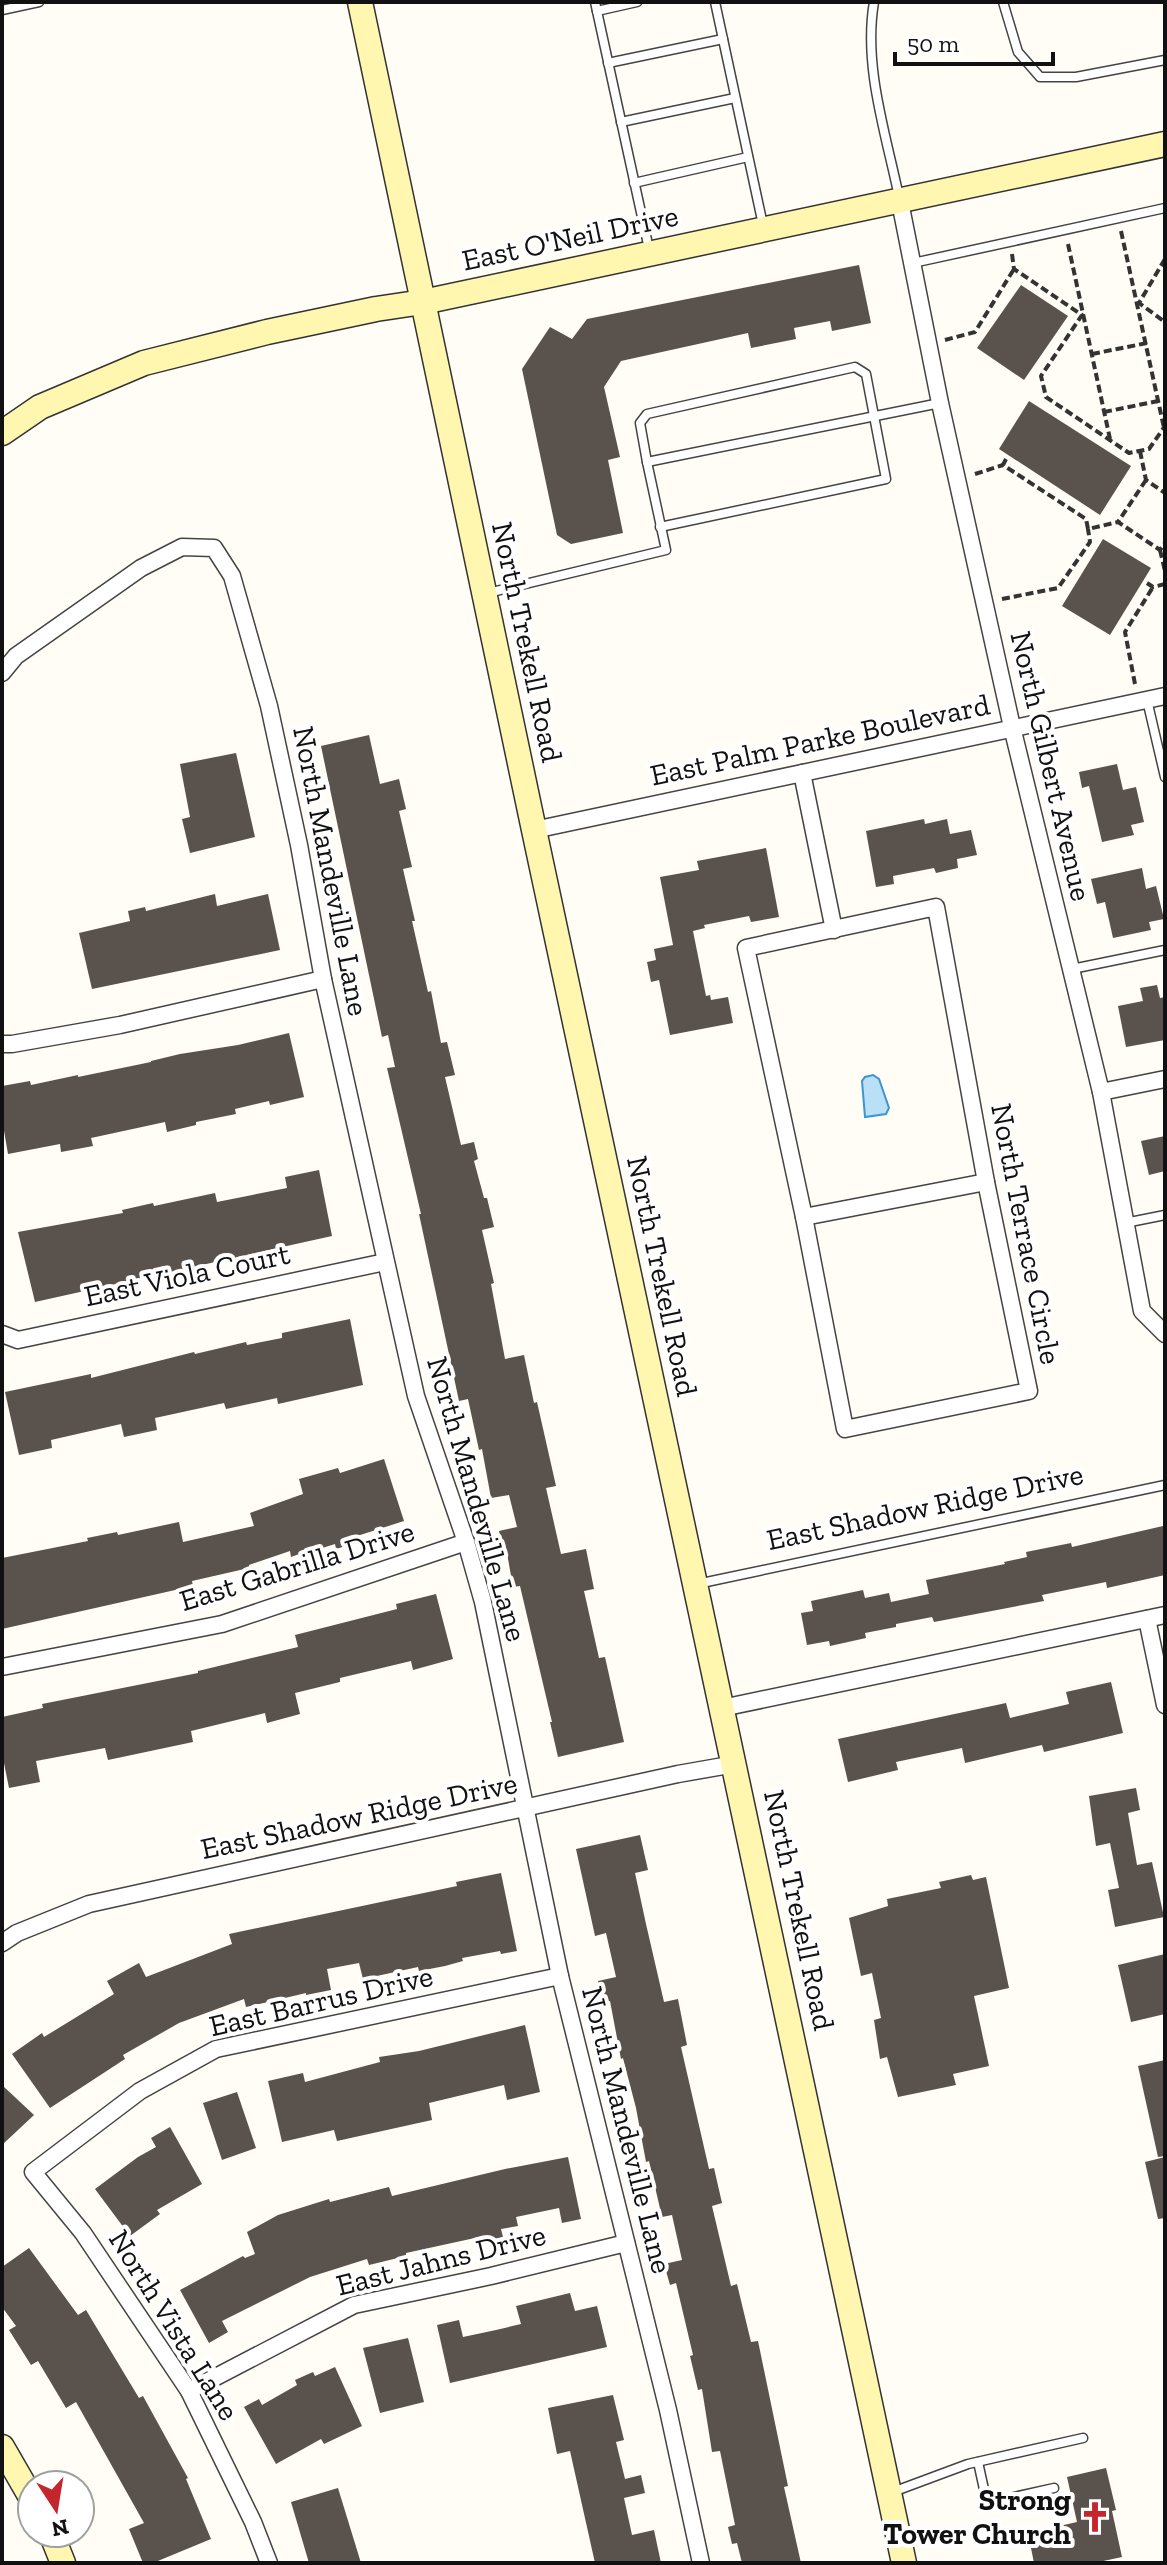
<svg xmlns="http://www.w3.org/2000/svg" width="1167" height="2565" font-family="'Zilla Slab',serif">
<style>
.water{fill:#b9e0f7;stroke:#3f96cf;stroke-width:2}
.building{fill:#5a524d}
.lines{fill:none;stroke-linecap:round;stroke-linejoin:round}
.lane-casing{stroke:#444;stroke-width:11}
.street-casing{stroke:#444;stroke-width:19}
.secondary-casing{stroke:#333;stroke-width:27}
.path{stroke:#333;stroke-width:4;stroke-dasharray:8 4;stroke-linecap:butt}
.lane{stroke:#fff;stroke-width:8}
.street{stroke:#fff;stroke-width:16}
.secondary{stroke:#fff6b0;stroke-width:24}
.labels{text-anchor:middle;stroke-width:8;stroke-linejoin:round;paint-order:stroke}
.street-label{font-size:30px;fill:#111;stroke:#fff}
.poi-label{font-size:30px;font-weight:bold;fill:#111;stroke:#fff;text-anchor:end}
</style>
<rect width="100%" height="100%" fill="#fffdf5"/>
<polygon class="water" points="873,1075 879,1079 889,1108 886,1114 865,1117 862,1081 865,1077"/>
<g class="building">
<polygon points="859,265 871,323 832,331 830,321 794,328 796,339 751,348 748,333 621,361 604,387 620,457 608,460 623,533 571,544 557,535 522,369 550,327 572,339 587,319"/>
<polygon points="1021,285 1068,316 1024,380 977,348"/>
<polygon points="1029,401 1131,466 1100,515 999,449"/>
<polygon points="1103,539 1151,568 1110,635 1062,606"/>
<polygon points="369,735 380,784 399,779 406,809 399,811 412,867 403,869 415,921 412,921 428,992 431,991 441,1043 447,1042 455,1075 445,1077 461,1145 474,1142 478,1159 474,1161 484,1198 487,1198 494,1227 482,1230 494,1283 491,1284 505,1359 524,1355 534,1403 537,1402 556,1486 546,1488 561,1554 586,1549 594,1589 584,1591 599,1658 605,1657 624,1742 558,1757 550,1722 552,1722 520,1586 513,1587 507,1553 504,1554 499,1531 517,1527 509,1495 491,1498 482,1449 479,1450 468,1399 459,1401 419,1214 421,1214 387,1068 395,1067 388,1035 382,1037 321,746"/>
<polygon points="236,753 255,837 190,853 182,819 190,817 180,764"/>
<polygon points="1117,764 1123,790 1136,787 1144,822 1131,825 1134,835 1102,842 1089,786 1082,788 1079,772"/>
<polygon points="924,819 925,824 947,819 950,834 971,830 977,855 957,859 958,868 936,873 934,868 893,876 894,884 876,887 866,831"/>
<polygon points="766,848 779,917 751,922 749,916 704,925 705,928 693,931 706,996 710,995 711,1000 728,997 733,1023 670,1035 659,980 651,982 647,962 656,960 654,949 673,945 660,877 699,870 697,861"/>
<polygon points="1142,868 1146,889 1156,886 1164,919 1149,922 1151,930 1113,938 1105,902 1097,904 1091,879"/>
<polygon points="215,894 217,906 268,894 280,950 92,989 79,933 130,921 128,911 145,907 146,911"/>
<polygon points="1157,985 1160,998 1165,997 1165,1040 1126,1047 1118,1006 1143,1001 1140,988"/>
<polygon points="289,1033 304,1097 270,1105 269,1101 235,1109 236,1114 196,1122 196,1125 167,1132 165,1122 91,1138 93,1146 61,1152 60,1144 8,1154 2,1119 2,1086 30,1081 31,1085 78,1075 78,1077 151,1062 151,1061 180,1054 238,1045"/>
<polygon points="1165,1136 1165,1171 1149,1175 1141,1141"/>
<polygon points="319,1170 332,1236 35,1302 18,1232 123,1213 122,1210 153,1203 154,1206 215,1193 217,1202 287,1188 285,1177"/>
<polygon points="350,1319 363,1385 278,1404 277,1398 226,1409 224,1403 155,1418 157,1430 124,1437 121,1424 51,1440 52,1448 19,1455 5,1392 91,1374 91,1378 194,1352 195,1354 246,1342 247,1345 282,1338 282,1333"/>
<polygon points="384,1459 404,1521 357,1536 359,1542 336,1549 335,1544 319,1549 318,1547 291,1557 290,1551 249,1565 249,1568 192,1581 193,1586 2,1629 2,1558 88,1541 87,1538 117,1532 118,1535 179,1522 183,1542 254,1526 250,1513 303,1494 299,1479 338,1468 340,1473"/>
<polygon points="1163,1526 1165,1575 1107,1588 1106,1582 1042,1595 1044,1601 934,1622 932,1617 896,1624 896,1627 865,1633 866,1638 830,1646 829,1641 807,1645 801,1613 813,1611 811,1601 863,1590 865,1598 889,1593 891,1602 929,1594 926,1580 1005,1564 1004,1562 1027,1557 1026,1552 1071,1543 1072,1547"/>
<polygon points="436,1594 453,1659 413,1670 411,1661 340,1678 340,1682 295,1693 300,1714 267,1723 265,1713 191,1731 193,1742 108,1760 105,1748 36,1761 40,1782 9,1788 2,1753 2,1717 43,1708 42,1704 198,1673 198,1671 298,1647 295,1635 397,1609 396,1604"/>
<polygon points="1111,1682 1123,1733 1044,1752 1042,1745 965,1763 962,1748 896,1762 898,1770 848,1782 838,1739 1006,1703 1010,1718 1069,1704 1066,1692"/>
<polygon points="1136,1788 1140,1810 1128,1813 1137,1865 1152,1862 1164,1917 1115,1927 1108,1890 1119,1888 1110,1843 1096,1846 1089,1796"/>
<polygon points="640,1835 648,1870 635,1873 646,1924 664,2002 678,1999 687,2045 681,2047 709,2169 714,2168 722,2203 712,2206 731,2286 737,2284 751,2342 758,2341 788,2486 784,2487 801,2563 742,2563 737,2543 732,2544 728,2527 735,2525 720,2451 712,2452 702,2389 698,2390 690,2356 693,2355 676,2283 670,2285 664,2264 682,2260 672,2215 662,2217 649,2161 646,2162 636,2108 623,2058 621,2059 610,2001 603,2003 598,1981 616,1977 606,1933 595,1936 576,1849"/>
<polygon points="501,1873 517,1951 501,1954 500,1951 462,1958 463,1961 445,1966 419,1971 418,1967 363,1979 359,1963 327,1969 331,1990 306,1995 306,1993 246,2007 244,1999 179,2023 123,2055 125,2059 50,2108 12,2054 42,2033 44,2037 114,1994 107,1981 139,1963 146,1977 232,1944 229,1934 457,1886 456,1882"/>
<polygon points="971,1875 973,1880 986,1877 1009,1988 974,1996 989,2066 953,2074 956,2085 898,2097 887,2057 880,2059 874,2020 881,2018 872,1973 861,1976 849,1918 888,1906 887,1899 941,1888 939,1882"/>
<polygon points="1165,1954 1165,2014 1131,2022 1118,1965"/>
<polygon points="525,2025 540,2092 507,2100 504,2085 429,2103 432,2120 337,2141 334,2130 282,2142 268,2081 303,2073 305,2082 380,2062 379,2057 419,2051"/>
<polygon points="1165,2060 1165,2156 1158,2157 1138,2066"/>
<polygon points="2,2085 34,2115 2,2145"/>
<polygon points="237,2092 256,2148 222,2160 203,2103"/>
<polygon points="170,2127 202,2184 157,2210 160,2214 130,2236 95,2189 138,2157 156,2147 151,2138"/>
<polygon points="568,2157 581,2219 562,2223 559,2208 516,2217 518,2226 501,2229 503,2237 485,2241 484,2236 406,2253 406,2256 369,2265 367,2259 310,2277 222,2321 228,2332 209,2343 180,2290 243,2256 245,2258 255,2254 247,2232 278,2215 329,2199 330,2202 389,2187 392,2196 505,2169"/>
<polygon points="1165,2157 1165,2218 1158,2219 1145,2162"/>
<polygon points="29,2248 78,2315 86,2310 139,2398 143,2396 188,2478 186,2479 211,2539 153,2563 143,2563 129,2529 144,2523 76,2402 66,2408 38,2361 31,2365 9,2330 16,2326 2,2307 2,2267"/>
<polygon points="570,2293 575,2311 597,2306 607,2347 450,2383 437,2325 459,2320 463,2337 496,2330 521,2324 516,2306"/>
<polygon points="408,2338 424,2402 380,2413 363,2348"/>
<polygon points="335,2367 362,2426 324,2444 321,2439 276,2464 244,2407 259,2399 262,2405 297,2385 295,2380 313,2372 315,2376"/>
<polygon points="613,2395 624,2440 616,2442 625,2479 641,2475 645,2493 624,2498 632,2535 654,2530 661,2563 595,2563 570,2451 557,2454 548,2408"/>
<polygon points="1106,2468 1116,2510 1112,2511 1122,2557 1094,2563 1034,2563 1028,2533 1077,2522 1067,2477"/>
<polygon points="338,2488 361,2563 309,2563 291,2502"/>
</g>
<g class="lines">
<defs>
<g id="lane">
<polyline points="595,2 649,249"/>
<polyline points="715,2 763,225"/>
<path d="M874,2C863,66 886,134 899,197"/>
<polyline points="1003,2 1018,52 1040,77 1076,77 1165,60"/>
<polyline points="2,10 39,2"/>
<polyline points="597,11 637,2"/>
<polyline points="608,63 723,39"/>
<polyline points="621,122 735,98"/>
<polyline points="634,183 748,157"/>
<polyline points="913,263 1165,208"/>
<polyline points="647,462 640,423 647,414 855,367 866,374 886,479 660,527"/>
<polyline points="488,593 666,550 647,462 940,403"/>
<polyline points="1147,700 1165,777"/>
<polyline points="1072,969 1165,950"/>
<polyline points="1125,1223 1165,1215"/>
<polyline points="697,1584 1165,1485"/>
<polyline points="978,2462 987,2503 1054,2488"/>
<polyline points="890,2493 968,2464 1083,2438"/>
</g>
<g id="street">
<polyline points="900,202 940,403 1012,727 1101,1092 1142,1311 1165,1334"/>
<polyline points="2,673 16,656 141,568 182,547 214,548 232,576 269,706 299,845 323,979 416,1396 466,1542 483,1602 560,1976 668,2410 701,2563"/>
<polyline points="802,773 834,930"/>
<polyline points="534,830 1165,696"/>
<polygon points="936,907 986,1182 1029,1391 845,1429 804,1217 746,948"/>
<polyline points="2,1044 12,1044 120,1025 323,979"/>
<polyline points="1101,1092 1165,1079"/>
<polyline points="804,1217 986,1182"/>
<polyline points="2,1334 18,1340 385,1262"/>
<polyline points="1147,1619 1165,1705"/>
<polyline points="2,1667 222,1624 466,1542"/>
<polyline points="722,1708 1165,1615"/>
<polyline points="2,1943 17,1933 89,1904 678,1774 735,1764"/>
<polyline points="189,2391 354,2305 491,2276 626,2243"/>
<polyline points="269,2563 253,2522 189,2391 83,2233 33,2172 140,2091 216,2049 560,1976"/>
</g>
<g id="secondary">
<polyline points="360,2 534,830 904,2563"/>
<polyline points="2,433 40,407 144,363 267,332 376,309 423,302 1165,144"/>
<polyline points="2,2447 32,2499"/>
<polyline points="51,2533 63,2563"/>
</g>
</defs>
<use href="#lane" class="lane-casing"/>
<use href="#street" class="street-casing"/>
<use href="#secondary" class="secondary-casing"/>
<g class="path">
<polyline points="1121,231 1164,428"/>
<polyline points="1068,244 1110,439"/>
<polyline points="1012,254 1014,269 1082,315 1041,376 1046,397 1129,453 1149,449 1165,426"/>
<polyline points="1165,259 1139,303 1165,322"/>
<polyline points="945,340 975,332 1014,269"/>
<polyline points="1092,354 1147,343"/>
<polyline points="1104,412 1158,401"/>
<polyline points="1140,451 1146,480 1165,493"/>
<polyline points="1006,459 1003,465 1086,519 1088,529 1118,522"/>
<polyline points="975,474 1003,465"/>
<polyline points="1146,480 1118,522 1160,550 1165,543"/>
<polyline points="1160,550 1165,571"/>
<polyline points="1147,583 1153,587 1165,584"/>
<polyline points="1002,599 1058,588 1090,542 1088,529"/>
<polyline points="1135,684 1125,632 1153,587"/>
</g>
<use href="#lane" class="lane"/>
<use href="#street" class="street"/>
<use href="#secondary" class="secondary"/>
</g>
<defs>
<symbol id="church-bare" viewBox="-9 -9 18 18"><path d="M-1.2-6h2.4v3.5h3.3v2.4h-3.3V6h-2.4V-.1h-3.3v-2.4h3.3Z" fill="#c4262e" stroke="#fff" stroke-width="2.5" paint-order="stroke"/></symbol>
</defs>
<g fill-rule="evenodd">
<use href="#church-bare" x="1073" y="2495" width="44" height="44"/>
</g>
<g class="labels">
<g class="street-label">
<text transform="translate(570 238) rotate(-12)" y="10">East O'Neil Drive</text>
<text transform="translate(527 642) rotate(78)" y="10">North Trekell Road</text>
<text transform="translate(820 740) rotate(-12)" y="10">East Palm Parke Boulevard</text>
<text transform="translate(1051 766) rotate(77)" y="10">North Gilbert Avenue</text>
<text transform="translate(331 871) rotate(79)" y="10">North Mandeville Lane</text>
<text transform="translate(1026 1234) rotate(79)" y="10">North Terrace Circle</text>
<text transform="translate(187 1275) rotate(-12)" y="10">East Viola Court</text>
<text transform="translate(662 1276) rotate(78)" y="10">North Trekell Road</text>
<text transform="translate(477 1499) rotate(74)" y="10">North Mandeville Lane</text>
<text transform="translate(925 1507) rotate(-12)" y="10">East Shadow Ridge Drive</text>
<text transform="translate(297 1566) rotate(-17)" y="10">East Gabrilla Drive</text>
<text transform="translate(359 1816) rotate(-12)" y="10">East Shadow Ridge Drive</text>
<text transform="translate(799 1910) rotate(78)" y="10">North Trekell Road</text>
<text transform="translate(321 2001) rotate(-13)" y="10">East Barrus Drive</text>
<text transform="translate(627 2130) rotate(76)" y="10">North Mandeville Lane</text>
<text transform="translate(441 2260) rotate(-14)" y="10">East Jahns Drive</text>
<text transform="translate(174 2325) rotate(58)" y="10">North Vista Lane</text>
</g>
<g class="poi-label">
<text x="1071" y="2510">Strong<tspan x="1071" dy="34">Tower Church</tspan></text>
</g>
</g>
<rect width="1167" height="2565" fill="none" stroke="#111111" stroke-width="8"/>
<g transform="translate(56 2509) rotate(168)"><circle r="38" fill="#ffffff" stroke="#a0a0a0" stroke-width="2"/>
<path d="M0-6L14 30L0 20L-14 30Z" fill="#c4262e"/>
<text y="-12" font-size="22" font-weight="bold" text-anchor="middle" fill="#111111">N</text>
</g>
<path d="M895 52v12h158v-12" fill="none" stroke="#111111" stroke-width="4"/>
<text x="907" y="52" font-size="24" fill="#111111" stroke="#ffffff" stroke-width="6" paint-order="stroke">50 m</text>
</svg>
